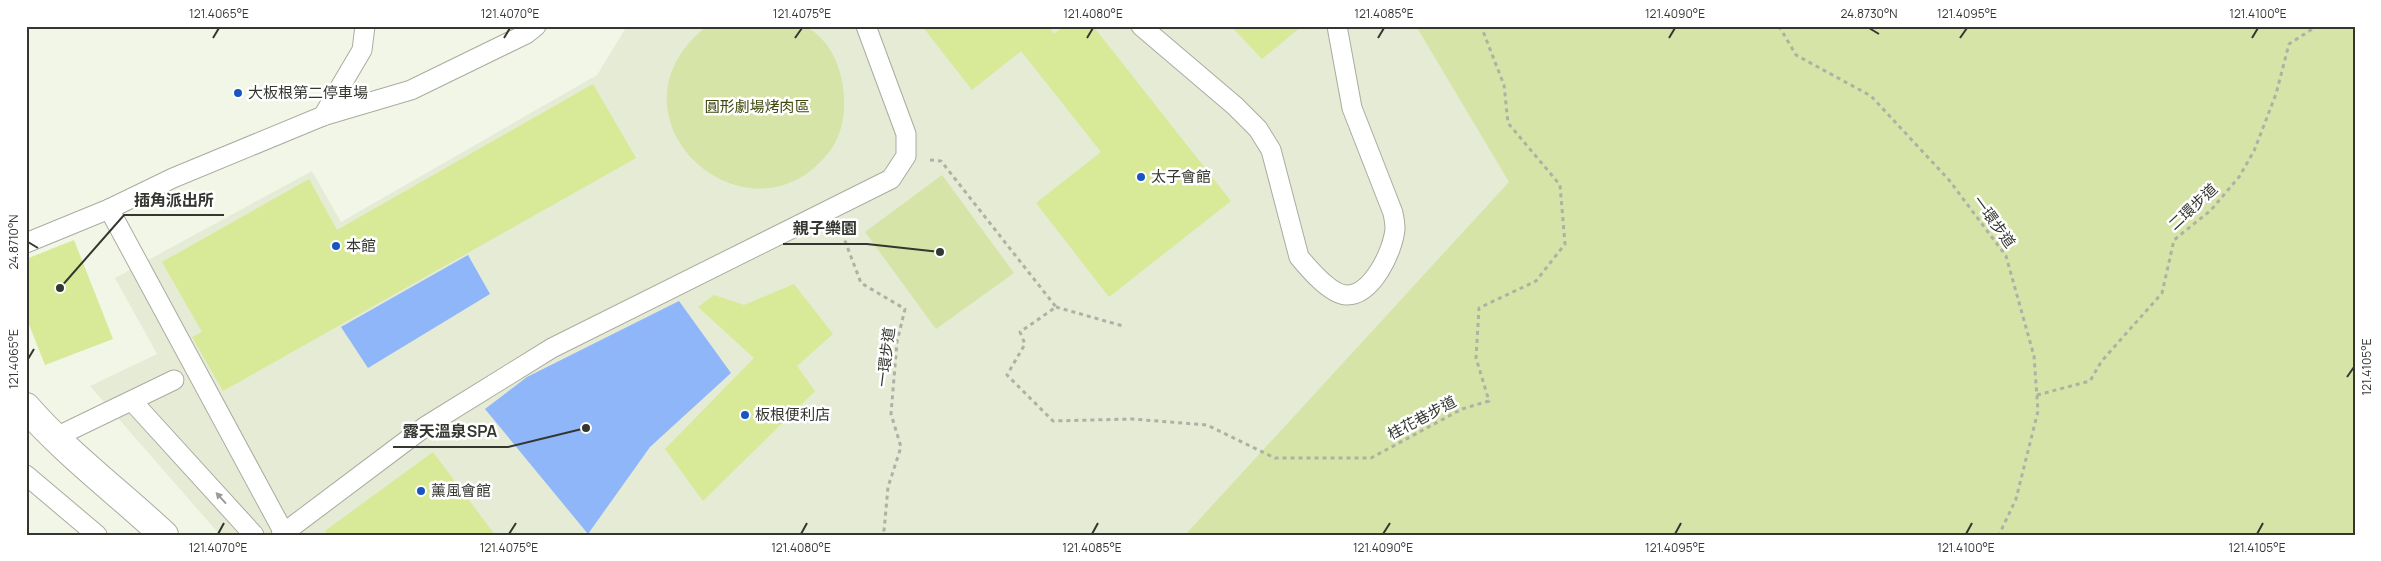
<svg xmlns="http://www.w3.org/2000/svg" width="2381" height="561" font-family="Manrope,'Noto Sans TC',sans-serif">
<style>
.built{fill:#e5ebd5}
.green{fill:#d6e4a7}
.water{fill:#8eb6f8}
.building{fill:#d8e998}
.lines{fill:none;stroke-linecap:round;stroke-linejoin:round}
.service-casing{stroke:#a9ac9f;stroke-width:21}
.tertiary-casing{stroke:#a9ac9f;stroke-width:30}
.path{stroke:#aeb1a6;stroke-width:3;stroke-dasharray:4 4;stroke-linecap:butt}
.service{stroke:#fff;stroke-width:19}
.tertiary{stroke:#fff;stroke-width:28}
.oneway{fill:#9a9a98}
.ticks{fill:none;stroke:#343630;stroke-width:2}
.poi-dot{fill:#1856c2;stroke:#fff;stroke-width:2}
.labels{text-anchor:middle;stroke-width:5;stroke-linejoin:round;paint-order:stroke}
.poi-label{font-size:15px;fill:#343630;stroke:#fff;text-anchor:start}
.park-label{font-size:15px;fill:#40490e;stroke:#fff}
.street-label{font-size:15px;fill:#343630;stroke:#fff}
.leader{fill:none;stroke:#343630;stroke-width:2}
.callout-dot{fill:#343630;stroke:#fff;stroke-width:2}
.callout-label{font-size:16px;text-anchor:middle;font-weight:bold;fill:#343630;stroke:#fff;stroke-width:5;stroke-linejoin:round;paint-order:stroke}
.neatline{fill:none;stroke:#343630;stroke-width:2}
.ticks-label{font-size:12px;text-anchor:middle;fill:#343630}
</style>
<rect width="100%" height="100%" fill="#f2f6e7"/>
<polygon class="built" points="627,26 2355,26 2251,535 220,535 90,386 157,354 115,278 312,171 341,222 597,75"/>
<g class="green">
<path d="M707,26C722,26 797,23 806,27C845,46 855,114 832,148C752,259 592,117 707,26Z"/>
<polygon points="1416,26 2355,26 2355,535 1185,535 1509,182"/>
<polygon points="942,175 1014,273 936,329 865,232"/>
</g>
<g class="water">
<polygon points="468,255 490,294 368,368 341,327"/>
<polygon points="679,301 731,373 650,447 588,534 485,409 527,377"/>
</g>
<g class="building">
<polygon points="922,26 1048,26 1054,34 1064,26 1093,26 1231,201 1109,297 1036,203 1101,152 1021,51 972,90"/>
<polygon points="1231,26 1302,26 1262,59"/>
<polygon points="593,84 636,158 223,391 192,337 202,332 162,262 309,179 337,230"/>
<polygon points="74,240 113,339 45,365 26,317 26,259"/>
<polygon points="794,284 833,334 797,366 815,391 703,501 665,449 754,358 698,307 714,295 744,305"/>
<polygon points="433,452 495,535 328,535 325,531"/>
</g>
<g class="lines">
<defs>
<g id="service">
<path d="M1141,26L1235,106L1258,129L1271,150L1299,257C1309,269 1330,294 1346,295C1372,296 1393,251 1395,229C1395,224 1394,218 1393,213L1352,108L1337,26"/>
<polyline points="323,116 362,50 365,26"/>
<polyline points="109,209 284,533"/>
<polyline points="26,243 109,209 173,178 323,116 411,90 526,34 536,26"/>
<polyline points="132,401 254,535"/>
<polyline points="54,438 174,380"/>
<polyline points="26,475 97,535"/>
<polyline points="281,535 426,426 552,348 891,179 906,156 906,134 866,26"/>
</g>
<path id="tertiary" d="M26,407C67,454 118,492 164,535"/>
</defs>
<use href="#service" class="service-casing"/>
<use href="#tertiary" class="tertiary-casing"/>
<g class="path">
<polyline points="1779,26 1796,55 1871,96 1949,180 2006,256 2034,356 2038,411 2016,499 1999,535"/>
<polyline points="930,160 941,161 1056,307 1020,332 1025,344 1007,375 1053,421 1132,419 1207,425 1275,458 1371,458 1462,409 1489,401 1476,358 1479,308 1536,281 1565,244 1560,185 1508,123 1504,85 1481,26"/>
<polyline points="842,233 861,283 905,309 897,342 891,414 901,447 888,487 884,531 886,535"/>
<polyline points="1056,307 1123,326"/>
<polyline points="2037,395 2090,381 2101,362 2162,293 2174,240 2211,210 2239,177 2254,151 2276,94 2289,44 2317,26"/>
</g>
<use href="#service" class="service"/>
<use href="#tertiary" class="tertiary"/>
</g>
<defs><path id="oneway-solid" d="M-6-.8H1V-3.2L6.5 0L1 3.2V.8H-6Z" transform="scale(1.25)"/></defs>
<use class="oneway" href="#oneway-solid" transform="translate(221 498) rotate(-132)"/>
<path class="ticks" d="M1869,28L1879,34M213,38L219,28M504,38L510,28M795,38L802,28M1087,38L1093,28M1378,38L1384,28M1669,38L1675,28M1960,38L1967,28M2252,38L2258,28M28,242L38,248M28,359L34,349M2347,377L2354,367M218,534L224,523M509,534L516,523M801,534L807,523M1092,534L1098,523M1383,534L1390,523M1675,534L1681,523M1966,534L1972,523M2257,534L2263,523"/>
<g class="poi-dot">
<circle cx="238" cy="93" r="5"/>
<circle cx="1141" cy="177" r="5"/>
<circle cx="336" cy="246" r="5"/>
<circle cx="745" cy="415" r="5"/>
<circle cx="421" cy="491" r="5"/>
</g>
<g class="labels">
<g class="poi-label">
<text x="248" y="98">大板根第二停車場</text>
<text x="1151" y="182">太子會館</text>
<text x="346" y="251">本館</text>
<text x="755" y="420">板根便利店</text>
<text x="431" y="496">薰風會館</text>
</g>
<g class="park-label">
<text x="757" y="112">圓形劇場烤肉區</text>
</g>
<g class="street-label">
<text transform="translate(2193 207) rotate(-43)" y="5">二環步道</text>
<text transform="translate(1994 222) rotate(54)" y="5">一環步道</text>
<text transform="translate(886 357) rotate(-83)" y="5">一環步道</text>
<text transform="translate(1422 418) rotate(-28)" y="5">桂花巷步道</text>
</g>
</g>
<path class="leader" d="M60 288L124 215H224M940 252L867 244H783M586 428L508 447H393"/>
<g class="callout-dot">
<circle cx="60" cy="288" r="5"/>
<circle cx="940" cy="252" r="5"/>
<circle cx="586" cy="428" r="5"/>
</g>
<g class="callout-label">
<text x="174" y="206">插角派出所</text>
<text x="825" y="234">親子樂園</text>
<text x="450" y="437">露天溫泉SPA</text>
</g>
<rect width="2381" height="561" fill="none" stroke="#ffffff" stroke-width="55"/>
<rect x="28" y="28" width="2326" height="506" class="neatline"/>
<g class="ticks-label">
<text x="219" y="18">121.4065°E</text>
<text x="510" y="18">121.4070°E</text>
<text x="802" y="18">121.4075°E</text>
<text x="1093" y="18">121.4080°E</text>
<text x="1384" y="18">121.4085°E</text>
<text x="1675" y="18">121.4090°E</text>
<text x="1869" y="18">24.8730°N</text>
<text x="1967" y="18">121.4095°E</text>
<text x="2258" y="18">121.4100°E</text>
<text transform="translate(14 242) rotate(-90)" y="4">24.8710°N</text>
<text transform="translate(14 359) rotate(-90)" y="4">121.4065°E</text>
<text transform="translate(2367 367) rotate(-90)" y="4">121.4105°E</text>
<text x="218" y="552">121.4070°E</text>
<text x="509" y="552">121.4075°E</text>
<text x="801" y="552">121.4080°E</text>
<text x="1092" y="552">121.4085°E</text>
<text x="1383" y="552">121.4090°E</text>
<text x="1675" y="552">121.4095°E</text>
<text x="1966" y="552">121.4100°E</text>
<text x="2257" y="552">121.4105°E</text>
</g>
</svg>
